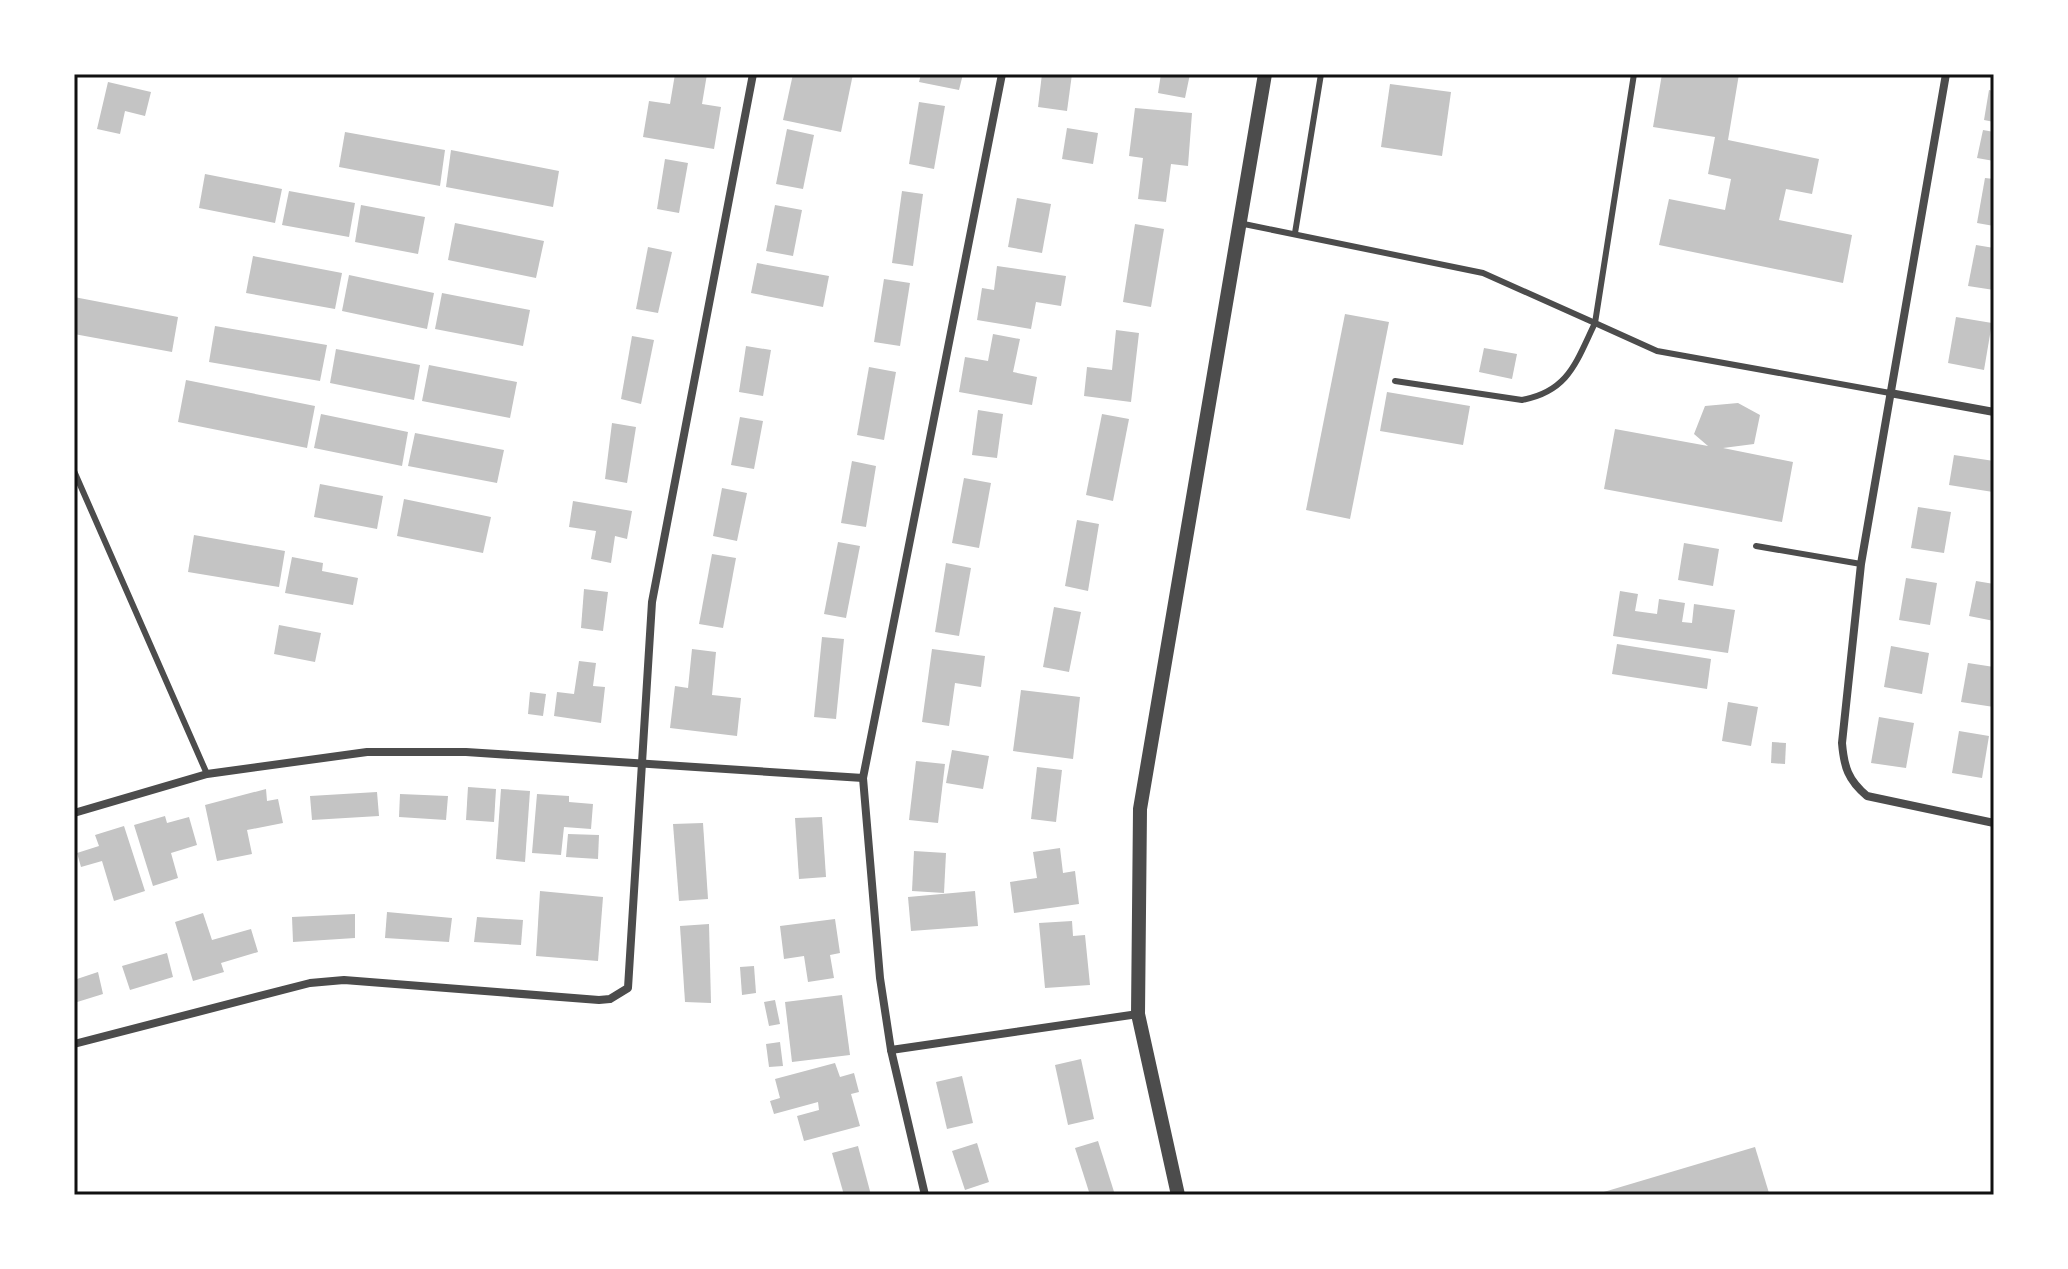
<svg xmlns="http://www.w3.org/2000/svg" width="2068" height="1269" font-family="'Alegreya Sans',sans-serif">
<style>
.building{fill:#c4c4c4}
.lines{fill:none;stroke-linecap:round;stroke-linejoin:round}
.service{stroke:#4c4c4c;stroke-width:6}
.minor{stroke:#4c4c4c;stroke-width:8}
.tertiary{stroke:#4c4c4c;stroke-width:14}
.neatline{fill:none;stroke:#111;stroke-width:3}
</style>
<rect width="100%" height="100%" fill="#fff"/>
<g class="building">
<polygon points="675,74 707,74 702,104 721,107 714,149 643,137 649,101 670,104"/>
<polygon points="793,74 853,74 841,132 783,120"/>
<polygon points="921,74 963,74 959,90 919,82"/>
<polygon points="1042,74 1072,74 1067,111 1038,107"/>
<polygon points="1161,74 1190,74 1185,98 1158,93"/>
<polygon points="1662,74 1739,74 1728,140 1819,159 1812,194 1786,189 1779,220 1852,235 1843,283 1659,245 1669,199 1725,210 1731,179 1708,174 1715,137 1653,127"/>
<polygon points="108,82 151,92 145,116 125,111 120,134 97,129"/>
<polygon points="1390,84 1451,92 1442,156 1381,147"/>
<polygon points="1989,90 1994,91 1994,122 1984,120"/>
<polygon points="919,102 945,106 934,169 909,164"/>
<polygon points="1135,108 1192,113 1188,166 1171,164 1166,202 1138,199 1143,158 1129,156"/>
<polygon points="1067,128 1098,133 1093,164 1062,159"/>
<polygon points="787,129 814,135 803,189 776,184"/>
<polygon points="1983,130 1994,132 1994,161 1977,158"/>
<polygon points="345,132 445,150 440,186 339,167"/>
<polygon points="451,150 559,171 553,207 446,187"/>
<polygon points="665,159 688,163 679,213 657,209"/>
<polygon points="205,174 282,189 275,223 199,208"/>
<polygon points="1985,178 1994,179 1994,226 1977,223"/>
<polygon points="289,191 355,203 349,237 282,225"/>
<polygon points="902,191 923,194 913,266 892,263"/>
<polygon points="1017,198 1051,204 1042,253 1008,247"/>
<polygon points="361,205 425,217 418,254 355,242"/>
<polygon points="775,205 802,210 793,256 766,251"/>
<polygon points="455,223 544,241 536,278 448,260"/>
<polygon points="1135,224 1164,229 1151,307 1123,302"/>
<polygon points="1976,245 1994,248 1994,290 1968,286"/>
<polygon points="648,247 672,252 658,313 636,309"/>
<polygon points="253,256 342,273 335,309 246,293"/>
<polygon points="757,263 829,276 823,307 751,293"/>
<polygon points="997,266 1066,276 1061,306 1036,302 1031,329 977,320 982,288 994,290"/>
<polygon points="349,275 434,293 427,329 342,311"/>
<polygon points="884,279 910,283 900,346 874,342"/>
<polygon points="442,293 530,310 523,346 435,329"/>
<polygon points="74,297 178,317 172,352 74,334"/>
<polygon points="1345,314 1389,322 1350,519 1306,510"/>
<polygon points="1956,317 1992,323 1984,370 1948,363"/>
<polygon points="215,326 327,345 320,381 209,362"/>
<polygon points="1116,330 1139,333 1131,402 1084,396 1087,367 1112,370"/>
<polygon points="993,334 1020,339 1013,372 1037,377 1032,405 959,392 965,357 988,361"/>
<polygon points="632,336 654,340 641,404 621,399"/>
<polygon points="746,346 771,350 763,396 739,392"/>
<polygon points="1484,348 1517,354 1512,379 1479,372"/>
<polygon points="336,349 420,365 414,400 330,383"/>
<polygon points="429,365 517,382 510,418 422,401"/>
<polygon points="869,367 896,372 884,440 857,435"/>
<polygon points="186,380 315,406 307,448 178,422"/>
<polygon points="1387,392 1470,406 1463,445 1380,431"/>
<polygon points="1738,403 1760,415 1754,444 1723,448 1793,462 1782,522 1604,489 1615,429 1708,446 1694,434 1705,406"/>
<polygon points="978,410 1003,414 997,458 972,455"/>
<polygon points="321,414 408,432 402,466 314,448"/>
<polygon points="1102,414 1129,419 1113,501 1086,495"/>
<polygon points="740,417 763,421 754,469 731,465"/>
<polygon points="612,423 636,427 627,483 605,479"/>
<polygon points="415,433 504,450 497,483 408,466"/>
<polygon points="1954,455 1994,461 1993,492 1949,485"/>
<polygon points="852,461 876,466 866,527 841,523"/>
<polygon points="964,478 991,483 979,548 952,543"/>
<polygon points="320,484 383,496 377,529 314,517"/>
<polygon points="722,488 747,493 737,541 713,536"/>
<polygon points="404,499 491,517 483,553 397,536"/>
<polygon points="573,501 632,511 627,539 615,536 611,563 591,559 596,531 569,527"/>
<polygon points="1918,507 1951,512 1944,553 1911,548"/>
<polygon points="1077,520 1099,524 1088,591 1065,586"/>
<polygon points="194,535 285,551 279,587 188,572"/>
<polygon points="838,542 860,546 846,618 824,614"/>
<polygon points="1684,543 1719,549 1713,586 1678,580"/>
<polygon points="712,554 736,558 723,628 699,624"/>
<polygon points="292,557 323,563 322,571 358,578 353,605 285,593"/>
<polygon points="946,563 971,568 959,636 935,632"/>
<polygon points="1906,578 1937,583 1930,625 1899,620"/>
<polygon points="1976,581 1994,584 1994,621 1969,616"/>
<polygon points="584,589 608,592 603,631 581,628"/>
<polygon points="1620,591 1638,594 1635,611 1657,614 1659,599 1685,603 1682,622 1692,623 1694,604 1735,610 1728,653 1613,636"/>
<polygon points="1054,607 1081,612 1069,672 1043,667"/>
<polygon points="279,625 321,633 315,662 274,654"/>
<polygon points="822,637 844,639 836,719 814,717"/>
<polygon points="1617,644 1711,659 1707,689 1612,674"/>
<polygon points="1891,646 1929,653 1922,694 1884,687"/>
<polygon points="692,649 716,652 712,695 741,698 737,736 670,728 675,686 688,688"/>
<polygon points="932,649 985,656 981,687 955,683 949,726 922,722"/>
<polygon points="579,661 596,663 593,686 605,687 601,723 554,716 557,692 574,694"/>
<polygon points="1968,663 1994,667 1994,707 1961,702"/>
<polygon points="1021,690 1080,697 1073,759 1013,751"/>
<polygon points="530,692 546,694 543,716 528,714"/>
<polygon points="1728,702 1758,707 1751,746 1722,741"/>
<polygon points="1879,717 1914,723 1906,768 1871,763"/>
<polygon points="1959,731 1989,736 1982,778 1952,773"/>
<polygon points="1772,742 1786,743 1785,764 1771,763"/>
<polygon points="952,750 989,756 983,789 946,783"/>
<polygon points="916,761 945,764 938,823 909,820"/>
<polygon points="1037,767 1062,770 1056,822 1031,819"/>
<polygon points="468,787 496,789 494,822 466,820"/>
<polygon points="266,789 267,801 278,799 283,823 247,830 252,854 217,861 205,805"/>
<polygon points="501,789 530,791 525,862 496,859"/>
<polygon points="377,792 379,816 312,820 310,796"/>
<polygon points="400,794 448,796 446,820 399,817"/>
<polygon points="537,794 569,796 569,802 593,804 591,829 564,827 561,855 532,853"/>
<polygon points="165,816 167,823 189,817 197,845 171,853 178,878 153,886 134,825"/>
<polygon points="822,817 826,877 799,879 795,818"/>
<polygon points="703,823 708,899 679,901 673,824"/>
<polygon points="124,826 145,891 114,901 102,861 81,867 77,853 99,846 95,835"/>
<polygon points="568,834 599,835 598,859 566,857"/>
<polygon points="1060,848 1063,873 1075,871 1079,904 1014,913 1010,882 1037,878 1033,852"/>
<polygon points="914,851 946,853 944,893 912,891"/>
<polygon points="540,891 603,897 598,961 536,956"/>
<polygon points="975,891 978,926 911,931 908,897"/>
<polygon points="387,912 452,918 449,942 385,938"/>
<polygon points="203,913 212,940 251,929 258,952 221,963 224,972 193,981 175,922"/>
<polygon points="355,914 355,938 293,942 292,917"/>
<polygon points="477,917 523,920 521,945 474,942"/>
<polygon points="835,919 840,953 830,955 834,978 808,982 804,956 784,959 780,926"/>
<polygon points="1072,921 1073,936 1085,935 1090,985 1045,988 1039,923"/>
<polygon points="709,924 711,1003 685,1002 680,926"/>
<polygon points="167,953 173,977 130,990 122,966"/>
<polygon points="754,966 756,993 742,995 740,967"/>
<polygon points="98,972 103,994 74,1003 74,980"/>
<polygon points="842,995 850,1055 792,1062 785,1002"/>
<polygon points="775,1000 780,1024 769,1026 764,1002"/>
<polygon points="780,1042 783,1066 769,1067 766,1044"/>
<polygon points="1081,1059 1094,1119 1068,1125 1055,1065"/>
<polygon points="835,1063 840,1077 854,1073 859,1092 851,1094 860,1126 804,1141 797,1116 819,1110 818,1102 774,1114 770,1101 780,1098 775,1079"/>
<polygon points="962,1076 973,1123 947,1129 936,1082"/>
<polygon points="1098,1141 1115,1195 1090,1195 1075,1148"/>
<polygon points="977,1143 989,1182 965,1190 952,1151"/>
<polygon points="858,1146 871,1195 844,1195 832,1153"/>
<polygon points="1755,1147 1769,1193 1597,1195 1597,1194"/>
</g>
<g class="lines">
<g class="service">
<polyline points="1634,74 1595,323 1657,351 1890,393"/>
<path d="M1239,223L1483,273L1595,323C1576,362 1569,391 1522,400L1395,381"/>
<polyline points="1295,233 1321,74"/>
<polyline points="74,471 207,774"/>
<polyline points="1756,546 1861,564"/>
</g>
<g class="minor">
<path d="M1946,74L1861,564L1842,743C1844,767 1848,780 1867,796L1994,823"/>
<polyline points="1890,393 1994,412"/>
<polyline points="863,778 880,978 891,1050 925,1195"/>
<polyline points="74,813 207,774 367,752 466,752 863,778 1002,74"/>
<polyline points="74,1044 310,983 344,980 599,1000 610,999 628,988 652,602 753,74"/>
<polyline points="891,1050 1138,1014"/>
</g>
<polyline class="tertiary" points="1178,1195 1138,1014 1140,809 1265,74"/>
</g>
<rect width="2068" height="1269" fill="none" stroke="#ffffff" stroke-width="152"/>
<rect x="76" y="76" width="1916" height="1117" class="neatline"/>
</svg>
